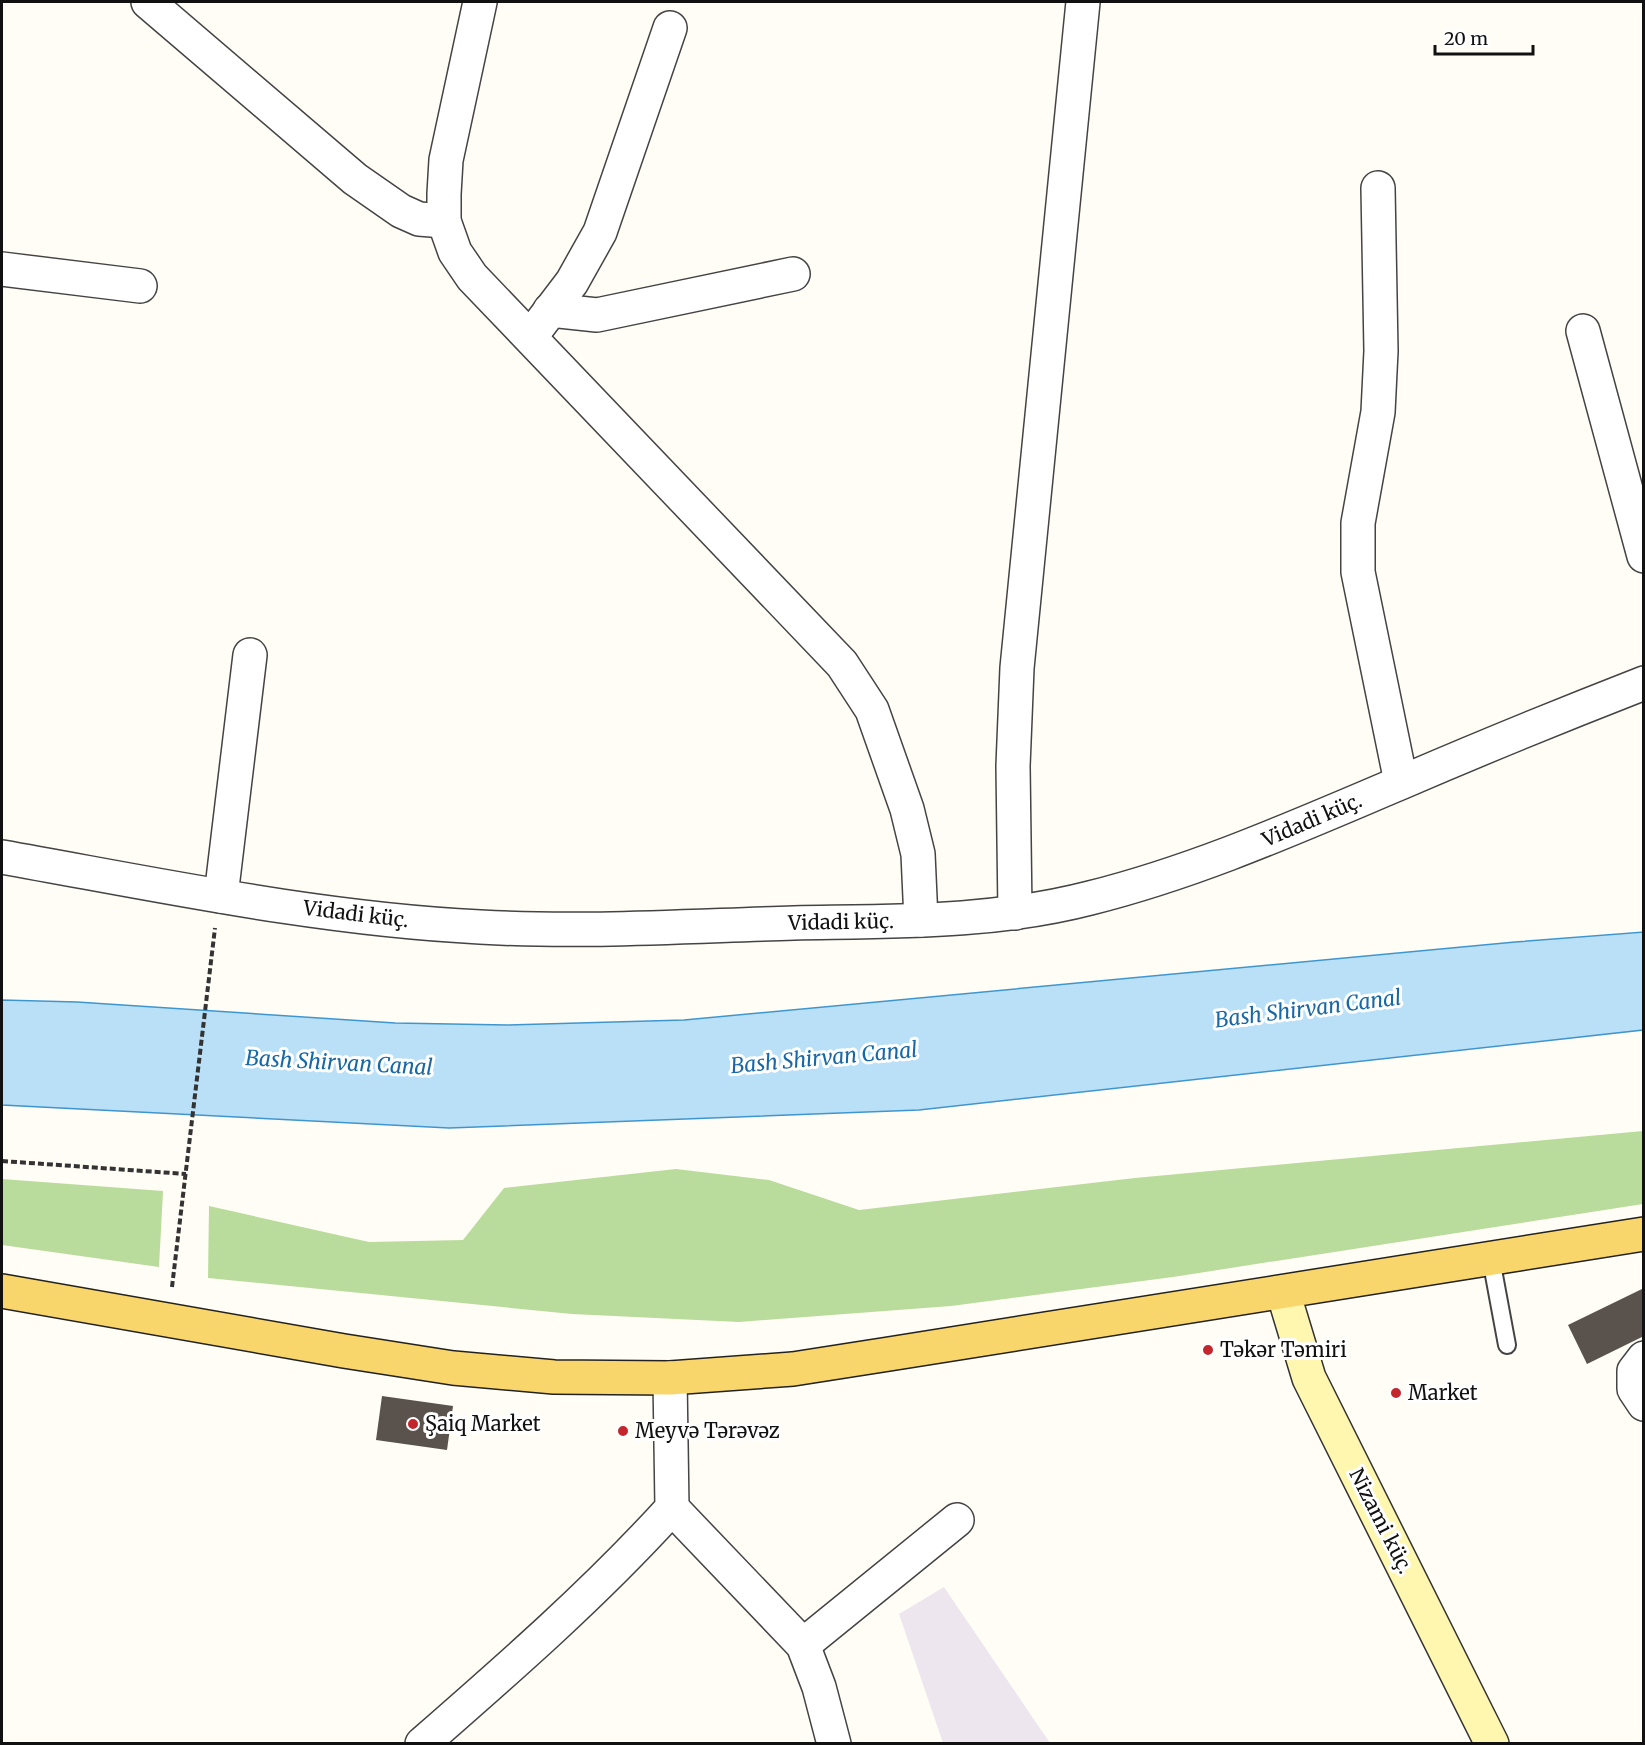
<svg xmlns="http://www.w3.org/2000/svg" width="1645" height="1745" font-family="Merriweather,serif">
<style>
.industrial{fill:#eee6ef}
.forest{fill:#b9dc9c}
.water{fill:#b9e0f7;stroke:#3f96cf;stroke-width:1.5}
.building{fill:#5a524d}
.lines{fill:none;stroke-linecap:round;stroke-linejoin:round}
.lane-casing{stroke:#444;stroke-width:20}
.street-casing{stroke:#444;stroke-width:36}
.secondary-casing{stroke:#333;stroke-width:36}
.primary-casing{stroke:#222;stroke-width:36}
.path{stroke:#333;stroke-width:4;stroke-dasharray:6 3;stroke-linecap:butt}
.lane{stroke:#fff;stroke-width:16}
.street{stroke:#fff;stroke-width:33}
.secondary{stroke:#fff6b0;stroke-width:33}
.primary{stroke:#f9d66b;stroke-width:33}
.poi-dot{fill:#c4262e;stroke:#fff;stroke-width:2}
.labels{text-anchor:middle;stroke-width:6;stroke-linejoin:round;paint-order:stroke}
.street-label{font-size:20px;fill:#111;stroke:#fff}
.poi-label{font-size:20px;fill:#111;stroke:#fff;text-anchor:start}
.water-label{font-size:21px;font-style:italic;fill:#1768a6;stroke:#fff}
</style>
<rect width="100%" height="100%" fill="#fffdf5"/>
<polygon class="industrial" points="944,1587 1050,1743 943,1743 899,1614"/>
<g class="forest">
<polygon points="1643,1131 1643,1204 1173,1277 951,1306 739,1322 572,1314 208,1278 209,1206 369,1242 463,1240 504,1188 676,1169 769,1180 859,1210 1135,1178"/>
<polygon points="2,1179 163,1191 159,1267 2,1245"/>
</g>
<polygon class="water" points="1644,932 1643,1030 919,1110 449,1128 2,1105 2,1000 77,1002 395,1023 507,1025 684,1020 1515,942"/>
<g class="building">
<polygon points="1644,1288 1644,1336 1587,1364 1568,1325"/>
<polygon points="382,1396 453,1406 447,1450 376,1440"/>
</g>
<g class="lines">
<defs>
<polyline id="lane" points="1491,1259 1507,1345"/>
<g id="street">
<polyline points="148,2 355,179 401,211 419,219 444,221"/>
<polyline points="480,2 446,160 444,194 444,221 455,252 472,277 842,664 872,710 907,809 918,854 921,920"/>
<polyline points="1378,188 1381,351 1378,412 1358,523 1358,572 1401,782"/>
<polyline points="2,269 140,286"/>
<polyline points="550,310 597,315 793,274"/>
<polyline points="1583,331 1644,556"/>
<polyline points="531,336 572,282 600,232 670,28"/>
<path d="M2,857C160,885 319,919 480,927C585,933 690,926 794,923C893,921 994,923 1090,898C1198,871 1298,826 1400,783C1481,748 1562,715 1644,683"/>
<polyline points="221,896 250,655"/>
<polyline points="1015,913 1013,766 1017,668 1083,2"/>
<polyline points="1644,1358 1634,1371 1634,1389 1644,1404"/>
<polyline points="672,1508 803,1645 819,1687 834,1744"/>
<polyline points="803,1645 957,1520"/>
<path d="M422,1744C509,1668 595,1593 672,1508L670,1378"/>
</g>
<polyline id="secondary" points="1283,1292 1309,1378 1492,1744"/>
<polyline id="primary" points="2,1291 344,1351 453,1368 554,1377 670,1378 793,1369 889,1354 1644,1234"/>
</defs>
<use href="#lane" class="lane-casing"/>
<use href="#street" class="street-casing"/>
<use href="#secondary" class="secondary-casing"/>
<use href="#primary" class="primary-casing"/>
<g class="path">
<polyline points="2,1161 186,1174"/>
<polyline points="172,1287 215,928"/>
</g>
<use href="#lane" class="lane"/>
<use href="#street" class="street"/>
<use href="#secondary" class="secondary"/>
<use href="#primary" class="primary"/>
</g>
<g class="poi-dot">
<circle cx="1208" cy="1350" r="6"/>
<circle cx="1396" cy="1393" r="6"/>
<circle cx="413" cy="1424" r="6"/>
<circle cx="623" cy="1431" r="6"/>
</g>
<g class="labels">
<g class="street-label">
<text transform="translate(1312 820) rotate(-23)" y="7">Vidadi küç.</text>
<text transform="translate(356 914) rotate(7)" y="7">Vidadi küç.</text>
<text transform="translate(841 922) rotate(-1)" y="7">Vidadi küç.</text>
<text transform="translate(1381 1521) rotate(63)" y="7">Nizami küç.</text>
</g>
<g class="poi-label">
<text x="1220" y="1357">Təkər Təmiri</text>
<text x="1408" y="1400">Market</text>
<text x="425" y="1431">Şaiq Market</text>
<text x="635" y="1438">Meyvə Tərəvəz</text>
</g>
<g class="water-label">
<text transform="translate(1308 1009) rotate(-7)" y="7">Bash Shirvan Canal</text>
<text transform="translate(824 1058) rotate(-5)" y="7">Bash Shirvan Canal</text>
<text transform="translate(339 1063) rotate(3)" y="7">Bash Shirvan Canal</text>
</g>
</g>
<rect width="1645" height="1745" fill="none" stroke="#111111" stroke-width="6"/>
<path d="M1435 45v9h98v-9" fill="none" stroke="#111111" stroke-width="3"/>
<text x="1444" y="45" font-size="18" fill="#111111" stroke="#ffffff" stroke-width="4.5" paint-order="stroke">20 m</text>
</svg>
